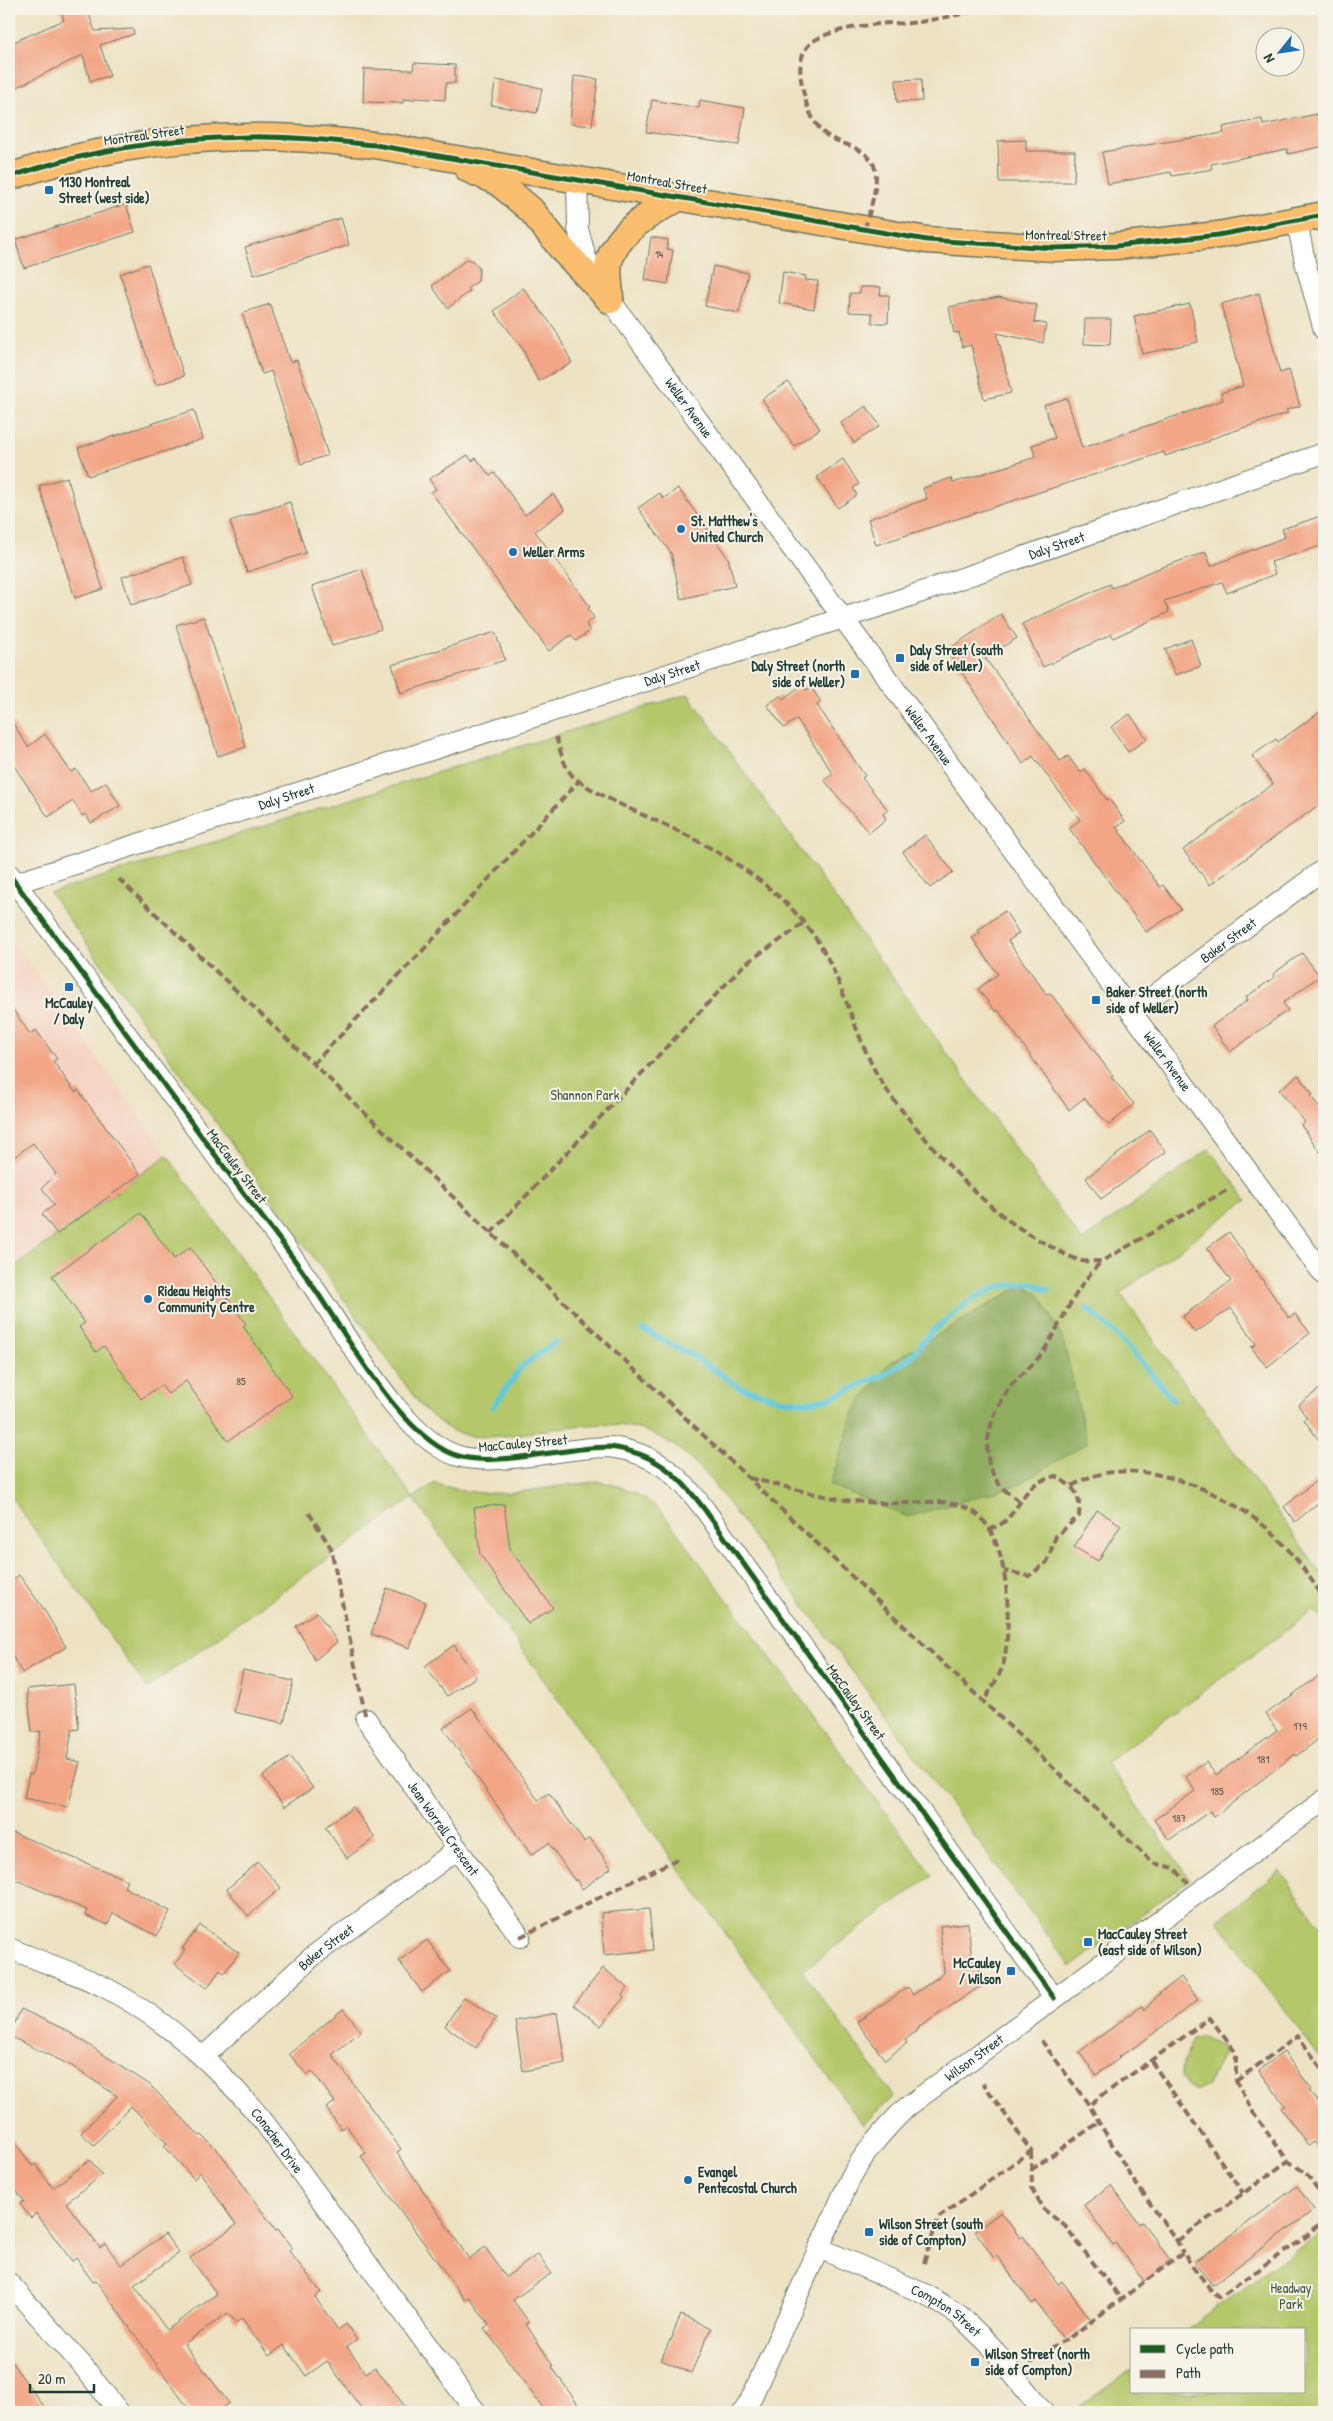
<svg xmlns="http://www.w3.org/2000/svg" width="1333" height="2421" font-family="'Patrick Hand',sans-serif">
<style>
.built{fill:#f5d3c2}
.green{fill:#b4c76a;stroke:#6a824f}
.forest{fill:#8fac5e;stroke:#577449}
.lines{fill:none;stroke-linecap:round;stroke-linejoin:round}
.stream{stroke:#5fc8db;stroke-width:6}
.building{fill:#f2a686}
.minor-casing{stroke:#677766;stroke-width:22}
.major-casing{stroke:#677766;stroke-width:29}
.minor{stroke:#fff;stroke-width:20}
.major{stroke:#fabe6e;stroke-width:26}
.quiet{stroke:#8d6e63;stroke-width:4;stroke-dasharray:8 4;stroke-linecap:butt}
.cycleway-casing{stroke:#f7f3e8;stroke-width:8}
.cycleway{stroke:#1b5e20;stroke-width:5}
.poi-dot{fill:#1f6fb2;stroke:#f7f3e8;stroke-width:2}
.labels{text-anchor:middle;stroke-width:4;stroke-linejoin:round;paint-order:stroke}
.number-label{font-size:11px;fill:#545748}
.street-label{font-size:14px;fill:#1f3d34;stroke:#f7f3e8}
.poi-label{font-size:14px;font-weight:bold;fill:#1f3d34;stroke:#f7f3e8;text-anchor:start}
.park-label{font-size:14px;fill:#3d593f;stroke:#f7f3e8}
</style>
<rect width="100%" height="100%" fill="#f7f3e8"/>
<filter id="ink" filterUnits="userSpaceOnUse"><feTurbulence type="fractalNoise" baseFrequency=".02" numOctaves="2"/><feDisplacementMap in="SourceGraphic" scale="10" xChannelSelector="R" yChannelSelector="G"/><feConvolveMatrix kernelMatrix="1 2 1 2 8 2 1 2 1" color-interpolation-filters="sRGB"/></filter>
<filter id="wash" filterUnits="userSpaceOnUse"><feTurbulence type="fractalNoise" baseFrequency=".0096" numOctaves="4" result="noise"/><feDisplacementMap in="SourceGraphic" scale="20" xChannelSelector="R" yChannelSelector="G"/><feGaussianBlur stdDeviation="1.12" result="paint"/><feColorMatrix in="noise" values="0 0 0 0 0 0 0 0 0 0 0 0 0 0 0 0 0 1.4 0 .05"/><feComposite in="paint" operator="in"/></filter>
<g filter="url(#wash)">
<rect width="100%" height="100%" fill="#ede2c3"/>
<polygon class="built" points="9,935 167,1155 9,1271"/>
<g class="green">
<path d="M688,694L1082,1241L1209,1149L1247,1200L1120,1293L1324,1577V1623L1314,1610L1106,1763L1190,1879L1071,1967L708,1476C650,1412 604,1421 526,1433C503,1436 481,1440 458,1433C444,1428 432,1416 421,1406L50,893Z"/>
<path d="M167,1155L413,1498L435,1483C495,1505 540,1485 600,1482C626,1486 642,1495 662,1512L932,1875L802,1971L894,2096L863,2125L413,1498L147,1688L9,1494V1271Z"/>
<polygon points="1280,1871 1324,1931 1324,2063 1217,1920"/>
<polygon points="1202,2036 1222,2046 1224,2053 1208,2085 1195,2091 1190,2089 1181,2077 1181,2068 1193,2039"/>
<polygon points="1324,2230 1324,2412 1076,2412 1075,2410 1132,2369 1132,2392 1304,2392 1304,2330 1186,2330"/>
</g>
<polygon class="forest" points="1024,1284 1040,1296 1063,1339 1087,1443 1017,1485 908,1517 830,1485 854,1411 888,1364"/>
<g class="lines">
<g class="stream">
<path d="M1087,1309C1120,1335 1146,1367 1173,1400"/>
<polyline points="644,1330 695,1357 739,1387 783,1400 807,1402 831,1398 890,1372 911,1357 931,1332 967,1303 988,1291 1001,1286 1032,1283 1048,1290"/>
<polyline points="493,1407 521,1367 556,1342"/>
</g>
</g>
<g id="blocks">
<g class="building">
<polygon points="60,9 87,9 95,31 133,29 134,34 100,45 110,76 90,81 83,55 9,91 9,44 64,20"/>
<polygon points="414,63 455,65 455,83 446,83 445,100 414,98 414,100 404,99 403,103 363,102 364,69 413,70"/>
<polygon points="574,76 598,79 592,126 570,124"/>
<polygon points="921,79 922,101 897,102 896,80"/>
<polygon points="496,80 542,88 537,113 491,105"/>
<polygon points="652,100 699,108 700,100 745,108 739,145 646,132"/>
<polygon points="1322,113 1324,146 1288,154 1287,149 1211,164 1212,169 1172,176 1171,172 1108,184 1102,152 1224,133 1223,127 1262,119 1263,125"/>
<polygon points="1026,140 1026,151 1075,151 1074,182 999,182 998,141"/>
<polygon points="126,204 135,232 24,268 15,240"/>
<polygon points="341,218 349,245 254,275 245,247"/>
<polygon points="651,237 668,240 667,249 673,250 668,284 645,280"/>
<polygon points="467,259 473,261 479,268 478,281 468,288 470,291 448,308 432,286"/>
<polygon points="148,264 184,376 156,385 120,274"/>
<polygon points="713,266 748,273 739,313 705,306"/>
<polygon points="783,272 806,276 805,280 818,281 814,309 779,303"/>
<polygon points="860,287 881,287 880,295 889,295 888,323 872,323 872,313 849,312 850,293 860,293"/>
<polygon points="523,288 555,329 572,363 538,381 522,348 494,311"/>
<polygon points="1259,293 1280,373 1289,370 1300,406 1286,410 1288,413 1210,439 1210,441 1165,456 1164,452 876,545 868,519 927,499 923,488 951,478 953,483 1036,457 1032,445 1055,438 1044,405 1067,398 1082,448 1223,400 1221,393 1243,386 1221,304"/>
<polygon points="999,297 1037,305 1034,322 1046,324 1043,343 997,333 1011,393 984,399 971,345 962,347 959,332 954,333 949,307"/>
<polygon points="270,304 290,362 297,360 328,455 301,464 271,371 262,374 242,313"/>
<polygon points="1190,304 1198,342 1142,354 1134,316"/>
<polygon points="1085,319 1111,319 1110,345 1084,344"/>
<polygon points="788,382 820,429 794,446 762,399"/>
<polygon points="866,406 880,426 854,443 841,423"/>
<polygon points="194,410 203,439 88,476 78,448"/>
<polygon points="468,455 472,461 476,458 490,476 495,473 525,515 553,494 565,510 535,531 590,607 588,609 594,618 586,624 590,631 576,641 571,635 549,651 431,492 436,489 429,479"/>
<polygon points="843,459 859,484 853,488 857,495 838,508 817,477"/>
<polygon points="67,477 103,589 75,598 39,486"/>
<polygon points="678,488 728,558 735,586 681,599 671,553 638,508 660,493 663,499"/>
<polygon points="290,502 306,553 247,572 230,521"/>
<polygon points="1324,515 1324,545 1271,562 1275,574 1227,593 1222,582 1164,601 1169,612 1113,638 1112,634 1043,667 1022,624 1110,584 1112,588 1151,571 1206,552 1211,566 1285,537 1282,529"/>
<polygon points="183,557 192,585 131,605 122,577"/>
<polygon points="362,569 381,629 332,646 312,586"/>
<polygon points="1001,614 1017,638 985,658 1060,761 1068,756 1080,772 1085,769 1107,800 1109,799 1125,821 1116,827 1160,887 1163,885 1181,909 1146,932 1069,828 1080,820 1033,756 1023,764 947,650"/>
<polygon points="204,617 246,747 218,756 176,625"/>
<polygon points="495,632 505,660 401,693 392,665"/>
<polygon points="1191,639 1201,666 1175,675 1165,649"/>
<polygon points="802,685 806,690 811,687 821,702 817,705 865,776 862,778 888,810 883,814 886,819 869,833 824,780 833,774 797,719 784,728 767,705 780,696 783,699"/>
<polygon points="1324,709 1324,801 1210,885 1183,850 1273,784 1252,756 1276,739 1278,742"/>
<polygon points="1130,714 1147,739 1128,752 1111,727"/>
<polygon points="9,717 28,747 45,734 71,772 76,769 91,791 106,782 120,806 91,823 85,814 82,816 73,801 48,817 9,758"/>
<polygon points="925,835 953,872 930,888 903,852"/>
<polygon points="1005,911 1019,933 1008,941 1047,995 1050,993 1071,1020 1113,1076 1111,1077 1134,1104 1109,1125 1084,1098 1069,1110 998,1010 996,1012 978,989 998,974 972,938 980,933 978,930"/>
<polygon points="1302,953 1320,976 1283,1003 1288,1010 1230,1052 1212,1026 1248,1000 1246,997 1275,977 1273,974"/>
<polygon points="9,1004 30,1034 36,1030 57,1059 53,1061 75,1092 78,1090 140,1174 57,1234 42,1214 54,1205 42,1188 56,1174 33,1143 9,1161"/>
<polygon points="1298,1075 1313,1095 1311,1096 1321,1110 1324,1108 1324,1158 1301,1125 1305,1122 1279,1090"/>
<polygon points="1150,1130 1166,1152 1101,1199 1086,1178"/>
<polygon points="141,1213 174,1259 190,1247 246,1324 243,1326 292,1396 228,1441 186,1381 168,1394 161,1385 141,1399 104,1346 96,1352 79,1327 85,1323 52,1276"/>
<polygon points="1229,1232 1289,1318 1295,1314 1310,1333 1267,1367 1251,1347 1256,1344 1231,1308 1195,1333 1183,1316 1231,1281 1207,1248"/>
<polygon points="1324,1386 1324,1447 1304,1420 1307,1418 1298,1405"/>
<polygon points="1324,1474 1324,1498 1295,1522 1284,1507"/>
<polygon points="504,1504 510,1549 553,1608 528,1624 480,1554 474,1508"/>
<polygon points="1097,1510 1121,1525 1098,1561 1074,1547"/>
<polygon points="19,1575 43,1608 66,1647 22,1673 9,1650 9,1583"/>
<polygon points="387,1588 426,1602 410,1648 371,1634"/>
<polygon points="317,1612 337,1642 315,1660 296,1626"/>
<polygon points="454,1645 476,1677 447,1696 425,1666"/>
<polygon points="243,1670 293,1681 284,1723 234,1712"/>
<polygon points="1324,1672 1324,1735 1296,1756 1295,1754 1214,1817 1210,1811 1169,1840 1154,1820 1195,1791 1186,1777 1206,1762 1216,1775 1277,1730 1266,1714"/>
<polygon points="74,1684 79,1729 72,1730 67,1759 80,1762 68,1807 24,1798 29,1774 32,1775 41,1731 32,1732 27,1689"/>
<polygon points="472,1708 538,1800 549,1793 584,1842 590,1838 611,1868 582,1889 576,1879 575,1881 549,1843 531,1855 443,1728"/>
<polygon points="290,1757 313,1788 284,1807 263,1776"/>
<polygon points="353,1807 375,1838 347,1858 325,1827"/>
<polygon points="9,1831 127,1880 124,1887 170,1911 157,1936 113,1913 108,1925 85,1915 87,1910 9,1877"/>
<polygon points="258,1862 281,1888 248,1916 227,1889"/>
<polygon points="649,1909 653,1950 604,1955 601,1913"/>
<polygon points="968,1923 972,1960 988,1981 918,2028 919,2029 905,2040 907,2043 885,2060 857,2022 908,1987 913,1995 944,1973 940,1926"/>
<polygon points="200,1925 239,1953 224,1973 220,1970 207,1988 175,1964 185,1950 182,1949"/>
<polygon points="427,1940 450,1971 422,1992 399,1961"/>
<polygon points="603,1968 628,1988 622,1995 624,1997 601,2026 574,2005"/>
<polygon points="1181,1977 1198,2000 1138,2045 1118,2057 1120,2058 1096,2075 1079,2052 1142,2006 1145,2010 1159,1994"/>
<polygon points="464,1997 496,2018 476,2048 445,2026"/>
<polygon points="21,2009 66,2030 150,2085 200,2136 202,2135 221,2154 266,2217 276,2230 278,2229 292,2248 289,2251 321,2292 315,2297 338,2330 346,2324 357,2340 347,2347 366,2373 375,2367 409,2412 364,2412 327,2361 306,2376 284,2345 269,2356 242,2318 236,2323 228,2313 184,2344 229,2403 216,2412 191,2412 96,2281 93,2282 76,2258 72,2261 36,2213 31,2218 20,2204 24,2201 9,2181 9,2134 32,2166 35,2164 53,2188 90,2160 102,2175 66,2203 100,2248 105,2244 121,2265 165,2234 179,2253 134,2285 167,2330 217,2294 190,2258 236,2225 200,2172 194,2179 164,2146 167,2143 131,2106 94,2145 81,2133 117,2096 72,2066 9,2036"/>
<polygon points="343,2009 361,2031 332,2055 401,2149 397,2152 469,2259 485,2247 506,2277 538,2254 551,2273 513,2300 529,2322 526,2324 553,2366 552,2367 583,2412 546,2412 484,2328 489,2325 469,2297 465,2300 361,2156 366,2153 346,2125 341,2129 326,2108 335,2102 312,2071 307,2075 289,2054"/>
<polygon points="557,2013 565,2063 523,2071 515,2021"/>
<polygon points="1284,2052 1311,2088 1309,2090 1324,2111 1324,2156 1314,2142 1308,2145 1281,2108 1285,2106 1259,2070"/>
<polygon points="1111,2185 1139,2224 1142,2222 1171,2261 1144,2281 1116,2243 1113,2245 1084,2205"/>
<polygon points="1297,2186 1314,2210 1212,2285 1195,2262"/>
<polygon points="1001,2212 1020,2238 1023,2236 1058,2284 1062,2281 1091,2320 1064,2340 1035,2301 1032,2304 997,2256 994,2258 975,2231"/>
<polygon points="681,2315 711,2328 691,2373 661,2360"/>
<polygon points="9,2359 48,2412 9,2412"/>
</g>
</g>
</g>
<g filter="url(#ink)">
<use href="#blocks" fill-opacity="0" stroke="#677766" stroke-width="1"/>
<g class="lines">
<defs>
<g id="minor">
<path id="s1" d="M577,179L578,229L586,258L610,300L1324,1275"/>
<polyline points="1297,221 1305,262 1324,330"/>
<path d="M9,874L244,1194C268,1224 291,1254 312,1285C346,1333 404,1444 462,1457C503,1466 565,1447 610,1447C655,1453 678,1474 705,1510L1054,1998"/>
<path id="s2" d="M16,883L887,604L1324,453"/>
<path id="s3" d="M1132,1012L1324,869"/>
<path id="s4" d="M366,1719L520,1937"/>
<path id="s5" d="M9,1948C41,1962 77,1973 108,1989C168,2021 221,2070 264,2122L476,2412"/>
<path id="s6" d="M203,2057L313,1956L458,1849"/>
<path id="s7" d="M819,2248L927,2295L959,2315L991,2346L1043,2412"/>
<polyline points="9,2283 83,2366 119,2412"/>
<path id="s8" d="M743,2412L749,2403L851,2177C866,2150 884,2129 907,2107L1324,1800"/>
</g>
<g id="major">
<polyline points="468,169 498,182 531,210 562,249 610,300"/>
<path d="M9,177C85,151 166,138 247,137C290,136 333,141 375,145L927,240L1054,248L1116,246L1218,235L1324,215"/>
<path d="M610,300C610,288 606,269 610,258C622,227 655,211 682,196"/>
</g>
</defs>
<use href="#minor" class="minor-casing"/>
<use href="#major" class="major-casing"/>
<use href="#minor" class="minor"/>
<use href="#major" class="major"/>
<g class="quiet">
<path d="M865,229C869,211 879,186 875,169C870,146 839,146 824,133C811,121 805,102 802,85C799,72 799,52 811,43C826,30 871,24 891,23C898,23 904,24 910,23C937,20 963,13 989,9"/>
<path d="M556,737C560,749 563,764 571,774C584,790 650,818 672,828C720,851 772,883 806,925C842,969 851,1029 879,1078C892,1100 909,1119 925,1138C961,1180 997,1218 1046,1244C1058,1251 1069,1257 1082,1261C1088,1262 1096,1261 1102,1261L1229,1189"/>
<polyline points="119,879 1153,1863 1174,1868 1188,1883"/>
<polyline points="313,1064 424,949 579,781"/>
<path d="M491,1233L743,966C763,950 785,939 804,922"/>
<path d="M749,1478C783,1486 818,1496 853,1501C868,1502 883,1504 898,1503C922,1503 947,1498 969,1509C1010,1529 1012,1622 1004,1661C1001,1675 991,1688 984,1701"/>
<path d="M1072,1486C1127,1450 1217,1487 1263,1525C1288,1545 1306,1572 1324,1598"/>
<path d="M1019,1501C1012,1496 1004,1490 999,1484C976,1454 991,1415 1010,1387C1021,1373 1037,1363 1046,1347C1064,1318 1077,1285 1102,1261"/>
<polyline points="309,1513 331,1548 366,1719"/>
<path d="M989,1530C995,1527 1005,1523 1009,1517C1027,1496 1025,1483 1056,1476C1074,1488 1081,1492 1079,1516L1056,1536L1047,1562L1029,1576L1004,1571"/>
<polyline points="520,1937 677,1859"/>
<polyline points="1041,2040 1089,2105 1132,2178 1177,2241 1183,2253"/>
<polyline points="1151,2061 1243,2193"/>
<polyline points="1236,2081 1298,2036 1324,2072"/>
<polyline points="1031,2151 1032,2188 1042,2208 1065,2226 1121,2299"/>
<polyline points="1031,2170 1099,2122"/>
<polyline points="1177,2241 1288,2161"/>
<polyline points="924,2263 938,2218 1031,2151 983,2083"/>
<polyline points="1030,2363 1057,2344 1068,2339 1183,2253 1210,2289 1220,2297 1307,2236 1323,2221 1324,2198 1306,2173 1288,2161 1253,2112 1236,2081 1236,2053 1210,2018 1089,2105"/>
</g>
<defs>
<g id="cycleway">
<path d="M9,177C85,151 166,138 247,137C290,136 333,141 375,145L927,240L1054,248L1116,246L1218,235L1324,215"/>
<path d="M9,874L244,1194C268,1224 291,1254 312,1285C346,1333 404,1444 462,1457C503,1466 565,1447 610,1447C655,1453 678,1474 705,1510L1054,1998"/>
</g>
</defs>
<use href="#cycleway" class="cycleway-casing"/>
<use href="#cycleway" class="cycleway"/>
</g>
</g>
<g class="poi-dot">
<rect x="44" y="185" width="10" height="10" rx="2.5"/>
<circle cx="681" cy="529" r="5"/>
<circle cx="513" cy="552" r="5"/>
<rect x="895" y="653" width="10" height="10" rx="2.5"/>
<rect x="850" y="669" width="10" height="10" rx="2.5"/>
<rect x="64" y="982" width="10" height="10" rx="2.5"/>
<rect x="1091" y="995" width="10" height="10" rx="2.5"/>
<circle cx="148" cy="1299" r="5"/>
<rect x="1083" y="1937" width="10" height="10" rx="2.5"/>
<rect x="1006" y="1966" width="10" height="10" rx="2.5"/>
<circle cx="688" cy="2180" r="5"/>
<rect x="864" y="2227" width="10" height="10" rx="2.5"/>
<rect x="970" y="2357" width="10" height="10" rx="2.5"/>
</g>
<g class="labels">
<g class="number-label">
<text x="659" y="258">14</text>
<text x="241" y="1385">85</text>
<text x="1300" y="1730">179</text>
<text x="1263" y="1763">181</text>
<text x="1217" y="1795">185</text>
<text x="1179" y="1822">187</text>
</g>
<g class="street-label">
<text transform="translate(144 135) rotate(-8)" y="5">Montreal Street</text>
<text transform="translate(667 182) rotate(10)" y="5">Montreal Street</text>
<text transform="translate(1066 235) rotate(1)" y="5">Montreal Street</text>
<text dy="5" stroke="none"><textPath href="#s1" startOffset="262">Weller Avenue</textPath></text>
<text dy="5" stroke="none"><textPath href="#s2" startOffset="1094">Daly Street</textPath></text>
<text dy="5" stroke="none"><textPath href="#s2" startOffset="689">Daly Street</textPath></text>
<text dy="5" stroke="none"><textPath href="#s1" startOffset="668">Weller Avenue</textPath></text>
<text dy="5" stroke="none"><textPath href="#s2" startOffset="284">Daly Street</textPath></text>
<text dy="5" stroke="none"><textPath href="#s3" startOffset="120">Baker Street</textPath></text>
<text dy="5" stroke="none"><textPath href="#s1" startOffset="1072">Weller Avenue</textPath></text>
<text transform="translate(237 1166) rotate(53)" y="5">MacCauley Street</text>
<text transform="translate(523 1443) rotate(-5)" y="5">MacCauley Street</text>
<text transform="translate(856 1702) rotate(54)" y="5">MacCauley Street</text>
<text dy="5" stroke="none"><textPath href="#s4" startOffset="134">Jean Worrell Crescent</textPath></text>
<text dy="5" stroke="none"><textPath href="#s6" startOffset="165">Baker Street</textPath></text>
<text dy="5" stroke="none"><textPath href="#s8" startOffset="432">Wilson Street</textPath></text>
<text dy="5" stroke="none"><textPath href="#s5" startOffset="336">Conacher Drive</textPath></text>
<text dy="5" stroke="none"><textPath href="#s7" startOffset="142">Compton Street</textPath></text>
</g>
<g class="poi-label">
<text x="59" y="187">1130 Montreal<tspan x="59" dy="16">Street (west side)</tspan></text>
<text x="691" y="526">St. Matthew's<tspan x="691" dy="16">United Church</tspan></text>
<text x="523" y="557">Weller Arms</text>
<text x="910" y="655">Daly Street (south<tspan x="910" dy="16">side of Weller)</tspan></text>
<text x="845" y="671" text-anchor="end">Daly Street (north<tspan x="845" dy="16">side of Weller)</tspan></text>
<text x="1106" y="997">Baker Street (north<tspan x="1106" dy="16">side of Weller)</tspan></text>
<text x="69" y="1008" text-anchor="middle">McCauley<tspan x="69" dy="16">/ Daly</tspan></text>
<text x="158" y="1296">Rideau Heights<tspan x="158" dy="16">Community Centre</tspan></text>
<text x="1098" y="1939">MacCauley Street<tspan x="1098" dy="16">(east side of Wilson)</tspan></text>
<text x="1001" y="1968" text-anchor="end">McCauley<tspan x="1001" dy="16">/ Wilson</tspan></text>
<text x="698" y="2177">Evangel<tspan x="698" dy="16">Pentecostal Church</tspan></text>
<text x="879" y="2229">Wilson Street (south<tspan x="879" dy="16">side of Compton)</tspan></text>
<text x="985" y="2359">Wilson Street (north<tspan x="985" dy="16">side of Compton)</tspan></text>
</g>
<g class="park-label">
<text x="585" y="1100">Shannon Park</text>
<text x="1291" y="2293">Headway<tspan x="1291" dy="16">Park</tspan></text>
</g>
</g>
<rect width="1333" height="2421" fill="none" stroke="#f7f3e8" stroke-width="30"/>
<rect x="1130" y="2328" width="175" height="65" fill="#f7f3e8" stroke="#a1aaa0"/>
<rect x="1140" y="2345" width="25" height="8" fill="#1b5e20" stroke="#a1aaa0"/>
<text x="1176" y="2354" font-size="15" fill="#1f3d34">Cycle path</text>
<rect x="1140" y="2370" width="25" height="8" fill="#8d6e63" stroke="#a1aaa0"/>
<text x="1176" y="2378" font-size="15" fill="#1f3d34">Path</text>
<g transform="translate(1280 52) rotate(240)"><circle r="24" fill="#f7f3e8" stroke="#a1aaa0"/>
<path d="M0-4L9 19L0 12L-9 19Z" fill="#1f6fb2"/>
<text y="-8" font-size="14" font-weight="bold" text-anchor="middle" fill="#1f3d34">N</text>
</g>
<path d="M30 2384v8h64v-8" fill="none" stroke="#1f3d34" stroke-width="2.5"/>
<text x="38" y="2384" font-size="15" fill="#1f3d34" stroke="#f7f3e8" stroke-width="4" paint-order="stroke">20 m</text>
</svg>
